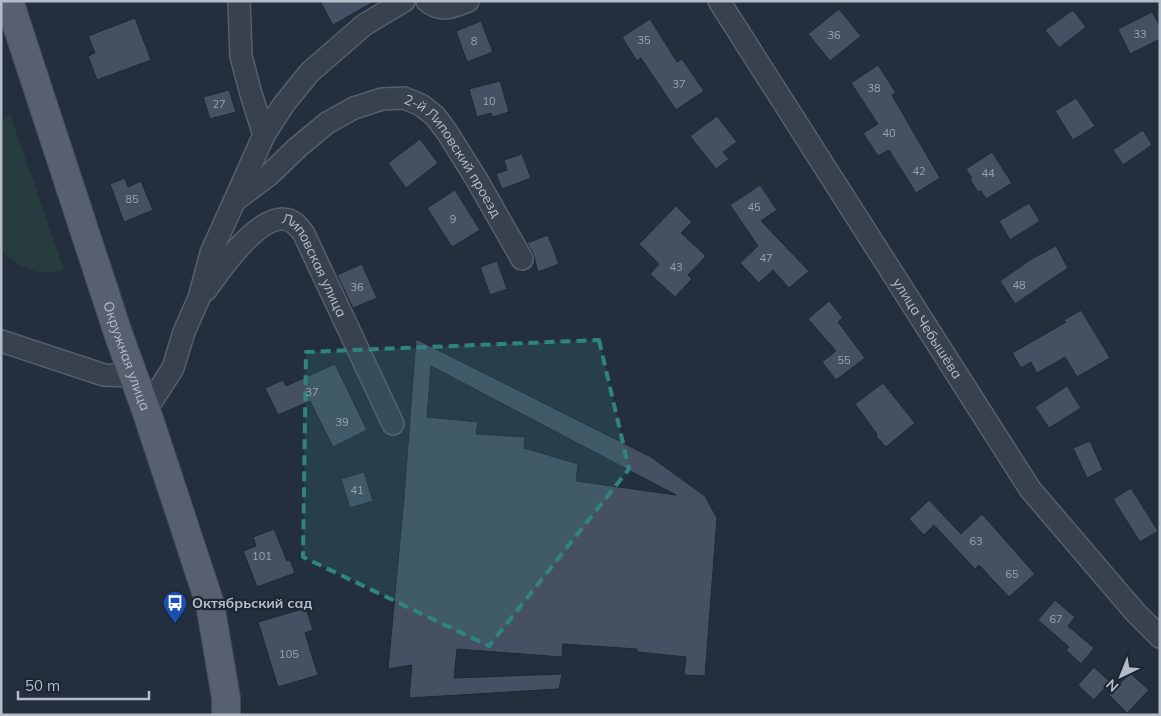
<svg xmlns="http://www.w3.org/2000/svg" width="1161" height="716" font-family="Mulish,sans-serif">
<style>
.green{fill:#263c3f}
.building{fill:#455162;stroke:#1f2835;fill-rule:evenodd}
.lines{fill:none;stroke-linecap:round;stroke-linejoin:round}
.minor-casing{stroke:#565f6c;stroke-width:24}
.major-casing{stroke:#414a57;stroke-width:30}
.minor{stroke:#38414e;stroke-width:21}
.major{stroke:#56606e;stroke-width:28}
.marked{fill:#308480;fill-opacity:0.2;stroke:#308480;stroke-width:4;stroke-dasharray:10 6;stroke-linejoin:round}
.labels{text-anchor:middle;stroke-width:4.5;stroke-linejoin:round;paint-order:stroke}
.number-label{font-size:11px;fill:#98a1af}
.street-label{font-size:14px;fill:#b4bcc9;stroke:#1d2633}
.poi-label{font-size:14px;font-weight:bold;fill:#b4bcc9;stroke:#1d2633;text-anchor:start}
</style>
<rect width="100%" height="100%" fill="#242f3e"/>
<path class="green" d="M10,114L64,270C39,278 19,268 1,250V120Z"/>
<g class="building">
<polygon points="320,1 375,1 333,25"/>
<polygon points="839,9 861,36 830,61 808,34"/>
<polygon points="1073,10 1086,27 1059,48 1045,30"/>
<polygon points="1152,12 1160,26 1160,39 1130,54 1118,29"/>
<polygon points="135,18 151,60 97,80 88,56 95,53 88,36"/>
<polygon points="650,19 677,62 682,59 704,91 676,110 641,58 637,61 622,37"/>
<polygon points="481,21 493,52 467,62 456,31"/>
<polygon points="878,65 896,93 892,95 940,178 916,193 889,150 878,156 863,133 878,124 851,83"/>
<polygon points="500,81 509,112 493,117 491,113 477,117 469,89"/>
<polygon points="229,90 236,112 210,119 203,97"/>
<polygon points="1076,98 1095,126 1073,140 1055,111"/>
<polygon points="717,116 737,142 723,152 729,159 716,169 690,136"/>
<polygon points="1143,130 1152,145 1123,165 1113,150"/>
<polygon points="420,139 438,163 406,188 388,163"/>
<polygon points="992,152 1012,183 986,199 981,191 978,192 970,179 972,178 966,169"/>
<polygon points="522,154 531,178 502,189 496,174 507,170 504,160"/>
<polygon points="125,178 128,187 141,181 153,210 124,222 110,184"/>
<polygon points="760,185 777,210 761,221 809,271 789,288 773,270 759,283 740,263 758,246 730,205"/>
<polygon points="455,190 480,230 452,247 427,208"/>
<polygon points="1029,203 1040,221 1010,240 999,221"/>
<polygon points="676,206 692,222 681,233 706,256 688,275 692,279 675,297 650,274 659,264 639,244"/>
<polygon points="548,235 559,264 538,272 533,253 527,243"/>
<polygon points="1056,246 1068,268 1015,304 1000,281 1033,258"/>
<polygon points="497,261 507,289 490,295 480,267"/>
<polygon points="362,264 377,298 353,308 337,275"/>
<polygon points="829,301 843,318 838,322 865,358 836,380 822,362 836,351 808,319"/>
<polygon points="1081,310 1110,358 1077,377 1065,357 1037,373 1031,362 1021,368 1012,353 1066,322 1064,320"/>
<path d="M416,339L651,457L705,496L717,518L705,676L684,675L686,657L637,652V649L563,644L562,657L457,649L454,678L562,674L559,689L409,698L412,665L388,669L404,498ZM431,366L600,455L676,495L576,481L578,464L524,448L525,437L476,434L478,422L427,417Z"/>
<polygon points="335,364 367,430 333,447 310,401 278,415 265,388 283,380 286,386"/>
<polygon points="883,383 915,423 886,447 876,436 877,434 855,404"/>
<polygon points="1067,386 1081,408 1049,428 1035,407"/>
<polygon points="1090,441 1103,470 1087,478 1073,448"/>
<polygon points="364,472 373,501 350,508 341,479"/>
<polygon points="1131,488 1158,531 1140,542 1113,499"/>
<polygon points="929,500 961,534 982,514 1035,574 1009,597 979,565 975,569 934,525 924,535 909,519"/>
<polygon points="274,529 287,561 290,560 295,573 257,587 243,551 256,546 253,537"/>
<polygon points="1055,600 1075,617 1068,626 1094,648 1081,664 1066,650 1069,647 1038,620"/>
<polygon points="306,608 313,630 305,633 318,675 278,687 258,622"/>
<polygon points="1094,667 1110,682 1094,700 1078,685"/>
<polygon points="1130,673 1149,690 1127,713 1109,695"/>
</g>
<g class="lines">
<defs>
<g id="minor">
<polyline points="239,1 241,56 251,94 264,135"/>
<path d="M427,1C441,13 453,7 468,1"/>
<path id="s1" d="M719,1L1030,489L1135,612L1160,637"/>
<path id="s2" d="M237,199L269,175L298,147L327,123L354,108L382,99L404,98L421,105L435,116L447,132L477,180L522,259"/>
<path id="s3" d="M206,290C220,270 256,218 283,219C293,219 299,227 304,234L393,424"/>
<polyline points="1,341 104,375 133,376"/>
<polyline points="146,410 173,368 184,332 199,298 211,253 264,135 284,104 310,72 364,25 404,1"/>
</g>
<g id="major">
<path id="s4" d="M9,1L119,336L146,410L210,604L226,698V715"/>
</g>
</defs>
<use href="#minor" class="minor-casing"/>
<use href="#major" class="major-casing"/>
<use href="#minor" class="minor"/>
<use href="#major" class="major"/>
</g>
<path class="marked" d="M599,340L629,469L489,646L303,557L306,352Z"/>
<defs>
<symbol id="bus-pin" viewBox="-11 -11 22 30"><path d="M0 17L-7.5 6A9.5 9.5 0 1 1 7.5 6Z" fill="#1a4fb4" stroke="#1d2633"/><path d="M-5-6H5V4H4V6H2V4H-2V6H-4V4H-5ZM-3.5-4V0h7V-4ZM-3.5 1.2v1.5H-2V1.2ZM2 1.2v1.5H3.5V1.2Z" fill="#fff"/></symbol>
</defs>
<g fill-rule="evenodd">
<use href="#bus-pin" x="161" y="589" width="28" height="38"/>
</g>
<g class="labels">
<g class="number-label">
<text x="1140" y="38">33</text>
<text x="834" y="39">36</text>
<text x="644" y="44">35</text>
<text x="474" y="45">8</text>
<text x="679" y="88">37</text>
<text x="874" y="92">38</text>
<text x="489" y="105">10</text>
<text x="219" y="108">27</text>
<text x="889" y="137">40</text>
<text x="919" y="175">42</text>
<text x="988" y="177">44</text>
<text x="132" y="203">85</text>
<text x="754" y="211">45</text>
<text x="453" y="223">9</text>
<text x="766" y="262">47</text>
<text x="676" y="271">43</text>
<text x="1019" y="289">48</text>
<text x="357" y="291">36</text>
<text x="844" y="364">55</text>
<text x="312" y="396">37</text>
<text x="342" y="426">39</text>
<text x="357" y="494">41</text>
<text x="976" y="545">63</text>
<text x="262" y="560">101</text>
<text x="1012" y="578">65</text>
<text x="1056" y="623">67</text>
<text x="289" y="658">105</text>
</g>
<g class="street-label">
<text dy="5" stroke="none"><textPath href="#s2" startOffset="278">2-й Липовский проезд</textPath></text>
<text dy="5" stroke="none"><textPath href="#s3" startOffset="166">Липовская улица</textPath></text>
<text dy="5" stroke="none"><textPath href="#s1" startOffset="388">улица Чебышёва</textPath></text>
<text dy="5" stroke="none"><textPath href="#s4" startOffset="374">Окружная улица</textPath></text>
</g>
<g class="poi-label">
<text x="192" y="608">Октябрьский сад</text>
</g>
</g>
<rect width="1161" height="716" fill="none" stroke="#b4bcc9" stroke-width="5"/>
<g transform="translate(1121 676) rotate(223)" stroke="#1d2633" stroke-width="4" paint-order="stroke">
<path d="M0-4L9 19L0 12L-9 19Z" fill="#b4bcc9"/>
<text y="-8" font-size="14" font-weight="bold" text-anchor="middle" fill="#b4bcc9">N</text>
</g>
<path d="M18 691v8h131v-8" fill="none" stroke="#b4bcc9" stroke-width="2.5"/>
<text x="25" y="691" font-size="15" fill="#b4bcc9" stroke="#1d2633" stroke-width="4" paint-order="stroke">50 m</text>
</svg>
